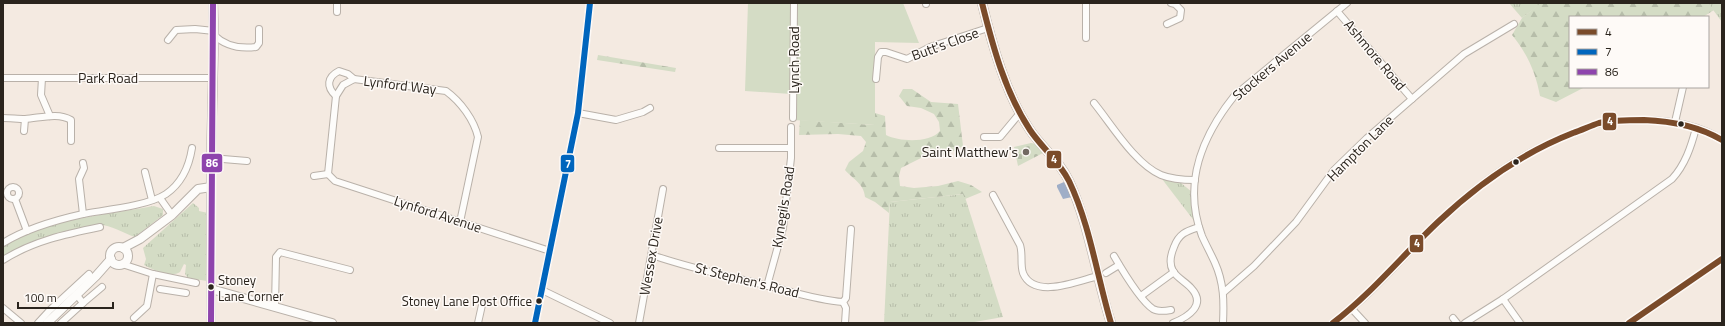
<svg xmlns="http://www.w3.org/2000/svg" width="1725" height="326" font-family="'Titillium Web',sans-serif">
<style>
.grass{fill:url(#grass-tufts)}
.forest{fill:url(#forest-firs)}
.cemetery{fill:url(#cemetery-stones)}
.garden{fill:#d4dcc5}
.water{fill:#9faec7}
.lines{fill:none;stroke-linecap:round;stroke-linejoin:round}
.minor-casing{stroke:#b9b1a9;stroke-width:8}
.tertiary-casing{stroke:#b9b1a9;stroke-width:10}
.secondary-casing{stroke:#b9b1a9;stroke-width:10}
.minor{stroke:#fdfcfa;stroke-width:6}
.tertiary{stroke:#fdfcfa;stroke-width:8}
.secondary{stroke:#f7f2f1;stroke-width:9}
.bus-1-casing{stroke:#fefaf7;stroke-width:9}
.bus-2-casing{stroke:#fefaf7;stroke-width:9}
.bus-3-casing{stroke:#fefaf7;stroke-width:9}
.bus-1{stroke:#7a4b2a;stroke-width:6}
.bus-2{stroke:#0065bd;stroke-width:6}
.bus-3{stroke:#8e44ad;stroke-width:6}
.bus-dot{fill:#2a241d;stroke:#fefaf7;stroke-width:1.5}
.poi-dot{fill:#716962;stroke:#fefaf7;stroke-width:1.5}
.labels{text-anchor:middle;stroke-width:3;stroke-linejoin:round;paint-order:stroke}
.bus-label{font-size:13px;fill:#2a241d;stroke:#fefaf7;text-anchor:start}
.street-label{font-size:14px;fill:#2a241d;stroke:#fefaf7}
.poi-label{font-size:14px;fill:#2a241d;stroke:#fefaf7;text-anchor:end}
.line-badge{stroke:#fefaf7;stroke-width:1.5}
.badge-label{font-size:11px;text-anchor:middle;font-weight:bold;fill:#fff}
</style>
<defs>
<pattern id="grass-tufts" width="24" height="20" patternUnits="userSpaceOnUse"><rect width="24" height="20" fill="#d4dcc5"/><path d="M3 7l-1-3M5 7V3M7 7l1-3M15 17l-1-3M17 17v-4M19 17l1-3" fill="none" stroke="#b6bda9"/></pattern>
<pattern id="forest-firs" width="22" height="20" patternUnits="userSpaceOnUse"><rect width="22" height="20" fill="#d4dcc5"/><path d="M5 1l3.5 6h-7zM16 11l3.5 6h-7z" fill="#b6bda9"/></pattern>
<pattern id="cemetery-stones" width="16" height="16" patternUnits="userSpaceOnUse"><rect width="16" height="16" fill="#d4dcc5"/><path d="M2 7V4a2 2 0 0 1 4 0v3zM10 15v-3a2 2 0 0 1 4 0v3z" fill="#b6bda9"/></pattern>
</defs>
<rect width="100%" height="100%" fill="#f4eae1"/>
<g class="grass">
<polygon points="1509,3 1542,3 1522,18"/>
<polygon points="1708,3 1722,3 1722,22"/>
<polygon points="1162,179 1181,183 1192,192 1195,222"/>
<polygon points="964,194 1003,317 969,323 884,323 890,202"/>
<path d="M193,203L199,208V211L208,213L207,281L188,278L185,274L186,265L184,264L180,272C171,278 153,270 144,265L146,259L143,248Z"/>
<path d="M154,206L163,209V215L135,237C123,233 109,224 98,225C62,232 34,238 3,257V246C52,218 100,216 154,206Z"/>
</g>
<g class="forest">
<path d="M1541,3H1708L1714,10L1703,17H1570V87H1585L1556,102L1540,96C1536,73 1527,53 1512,35L1522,18Z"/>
<polygon points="598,55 676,68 675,72 597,60"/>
<path d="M903,89H912L931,102L958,104L963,146L948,154L923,157L901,168L899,176L900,186L914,188L938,186L958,181L971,185L982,192L965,199L963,194L890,202L889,213L875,202L865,197C864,184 853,179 845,170L849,162L863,151L866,142L861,136L838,134L799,135L800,120L874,125L875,113L885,116L886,135C900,142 930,143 940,131L939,122L934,114L921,108L907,106L899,96Z"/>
</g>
<polygon class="cemetery" points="1031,143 1036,144 1043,153 1018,166 1014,147"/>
<polygon class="garden" points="748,3 903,3 919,43 875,42 875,125 793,120 791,94 745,91"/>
<polygon class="water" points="1064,182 1072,197 1063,199 1057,187 1057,185"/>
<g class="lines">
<defs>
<g id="minor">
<polyline points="926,3 926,4"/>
<polyline points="1086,3 1086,38"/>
<polyline points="1337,11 1412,99"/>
<polyline points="337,12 337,3"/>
<polyline points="1167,24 1180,18 1181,10 1175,4 1171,3"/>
<path d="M214,35C226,47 240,49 256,47L259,43V29"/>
<polyline points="168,40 176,30 195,29 214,31"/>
<polyline points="3,78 213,78"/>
<polyline points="42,78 41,95 50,116"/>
<polyline points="876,79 878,57 881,52 886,52 907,59 930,47 988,28"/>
<path d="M336,96C326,87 327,77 339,71L348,74L354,79"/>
<path d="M1094,103C1112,125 1135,164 1161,175C1171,179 1183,180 1195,180"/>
<polyline points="578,113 616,120 643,112 650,108"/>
<path d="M3,118C10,118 18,119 25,119C40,118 58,112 71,120V141"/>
<polyline points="793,118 794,3"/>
<polyline points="1675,122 1683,87"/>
<polyline points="24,131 25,119"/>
<polyline points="984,137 1000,137 1020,113"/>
<polyline points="719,148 790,148"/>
<polyline points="211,158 247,161"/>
<polyline points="145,172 152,200"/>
<path d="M328,174L336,96L343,85L354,79L446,91C461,102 474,120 478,137L460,222"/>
<polyline points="328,174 335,181 550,251"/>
<polyline points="314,176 328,174"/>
<circle cx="13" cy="193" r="6"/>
<path d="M993,195L1020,245C1023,254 1020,264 1023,273C1034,300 1078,281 1098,276"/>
<polyline points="160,198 172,215"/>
<polyline points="15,199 27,231"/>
<polyline points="83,214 79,179 84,168 83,163"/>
<path d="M3,243C27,228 56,220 83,214C105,210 148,206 166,194C182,183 189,167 192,148"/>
<path d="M652,255C689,268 727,276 765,285C790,291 817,300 843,302"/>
<path d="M1114,256C1121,268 1141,301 1153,309C1158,312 1165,311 1171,310"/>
<path d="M3,260C33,241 66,234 100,227"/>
<polyline points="122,264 153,274 196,283"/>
<polyline points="1106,273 1119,265"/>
<polyline points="767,286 783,228 791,158 791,127"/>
<polyline points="160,289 186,293"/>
<polyline points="542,290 610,323"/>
<polyline points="1224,292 1254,266 1296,222 1334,170 1367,138 1464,54 1514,24"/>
<polyline points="1141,296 1174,272"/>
<polyline points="1503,299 1520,323"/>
<polyline points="83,303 102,287"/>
<polyline points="275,307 276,257 280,252 350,270"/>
<polyline points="3,308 21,323"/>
<polyline points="1352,309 1365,323"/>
<polyline points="134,318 147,306 153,274"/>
<polyline points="1453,318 1457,323"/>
<polyline points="38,323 50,310 89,274"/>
<polyline points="61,323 83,303 76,294"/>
<polyline points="478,323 482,305"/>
<polyline points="535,323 578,113 590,3"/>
<polyline points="639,323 663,189"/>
<polyline points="845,323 846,308 843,302 846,298 851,229"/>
<path d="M1173,323C1188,317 1207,305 1191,288C1186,282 1177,278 1173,271C1169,264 1171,254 1174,247C1179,233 1187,231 1199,227"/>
<path d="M1223,323C1224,302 1224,283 1215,263C1211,254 1206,245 1202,236C1182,183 1202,136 1235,95L1347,3"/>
<path d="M1333,323C1366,299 1392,269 1420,240C1465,193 1520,151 1581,130C1588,127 1595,124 1601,123C1614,120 1628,120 1641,120C1668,120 1698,124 1722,140"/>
<path d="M1465,323L1503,299L1672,179C1685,165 1691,147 1696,128"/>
<polyline points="1629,323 1722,259"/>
</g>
<g id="tertiary">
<circle cx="119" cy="256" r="9"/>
<polyline points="123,248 140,239 172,215 198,189 211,187"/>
<polyline points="211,289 332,323"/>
<polyline points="47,323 96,276 111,259"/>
</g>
<g id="secondary">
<path d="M982,3C992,44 1006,95 1030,130C1042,148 1060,161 1069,181C1089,224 1096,277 1111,323"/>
<polyline points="211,323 211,158 214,35 213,3"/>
</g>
</defs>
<use href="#minor" class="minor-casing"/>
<use href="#tertiary" class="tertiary-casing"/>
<use href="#secondary" class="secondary-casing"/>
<use href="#minor" class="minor"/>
<use href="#tertiary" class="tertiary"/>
<use href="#secondary" class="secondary"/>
<defs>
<g id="bus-1">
<path d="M982,3C993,47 1005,92 1030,130C1042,148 1059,161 1069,181C1090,225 1097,276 1111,323"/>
<path d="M1333,323C1372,293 1402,256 1438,222C1477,185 1522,153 1573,133C1582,130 1590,126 1599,123C1613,120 1629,120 1644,120C1672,121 1698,126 1722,140"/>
<polyline points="1629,323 1722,259"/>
</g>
<polyline id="bus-2" points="535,323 578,113 590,3"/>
<polyline id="bus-3" points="211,323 213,3"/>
</defs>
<use href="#bus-1" class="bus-1-casing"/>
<use href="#bus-2" class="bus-2-casing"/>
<use href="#bus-3" class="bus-3-casing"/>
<use href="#bus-1" class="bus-1"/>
<use href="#bus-2" class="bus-2"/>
<use href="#bus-3" class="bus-3"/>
</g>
<g class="bus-dot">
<circle cx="1681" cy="124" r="3.5"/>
<circle cx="1516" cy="162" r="3.5"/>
<circle cx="211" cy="287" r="3.5"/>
<circle cx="539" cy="301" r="3.5"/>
</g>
<circle class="poi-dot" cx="1026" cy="152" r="4"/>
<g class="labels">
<g class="bus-label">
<text x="218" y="285">Stoney<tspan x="218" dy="16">Lane Corner</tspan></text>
<text x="532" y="306" text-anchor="end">Stoney Lane Post Office</text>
</g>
<g class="street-label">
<text transform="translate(945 44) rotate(-20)" y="5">Butt's Close</text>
<text transform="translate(1375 55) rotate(50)" y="5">Ashmore Road</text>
<text transform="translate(794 60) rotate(-90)" y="5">Lynch Road</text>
<text transform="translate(1272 66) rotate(-40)" y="5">Stockers Avenue</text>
<text x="108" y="83">Park Road</text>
<text transform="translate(400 85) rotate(7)" y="5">Lynford Way</text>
<text transform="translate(1360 148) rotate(-45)" y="5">Hampton Lane</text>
<text transform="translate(783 207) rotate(-81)" y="5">Kynegils Road</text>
<text transform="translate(438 214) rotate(18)" y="5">Lynford Avenue</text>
<text transform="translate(651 256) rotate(-80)" y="5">Wessex Drive</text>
<text transform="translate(747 280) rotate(14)" y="5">St Stephen's Road</text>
</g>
<g class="poi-label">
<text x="1018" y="157">Saint Matthew's</text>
</g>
</g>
<g class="line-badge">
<rect x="1602" y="112" width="15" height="19" rx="4" fill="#7a4b2a"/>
<rect x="1046" y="150" width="16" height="19" rx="4" fill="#7a4b2a"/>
<rect x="201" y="153" width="22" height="20" rx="4" fill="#8e44ad"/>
<rect x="560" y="154" width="15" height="19" rx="4" fill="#0065bd"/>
<rect x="1409" y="234" width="15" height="19" rx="4" fill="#7a4b2a"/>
</g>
<g class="badge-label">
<text x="1610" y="125">4</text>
<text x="1054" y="163">4</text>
<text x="212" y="167">86</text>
<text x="568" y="168">7</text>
<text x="1417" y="247">4</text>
</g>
<rect width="1725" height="326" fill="none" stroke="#2a241d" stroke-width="8"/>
<rect x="1569" y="16" width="140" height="72" fill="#fefaf7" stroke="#a9a4a0"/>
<rect x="1577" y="29" width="20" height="6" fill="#7a4b2a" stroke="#a9a4a0"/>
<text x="1605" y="36" font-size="12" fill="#2a241d">4</text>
<rect x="1577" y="49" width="20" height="6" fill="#0065bd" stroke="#a9a4a0"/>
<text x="1605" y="56" font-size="12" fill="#2a241d">7</text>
<rect x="1577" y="69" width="20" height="6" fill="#8e44ad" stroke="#a9a4a0"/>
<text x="1605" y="76" font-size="12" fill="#2a241d">86</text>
<path d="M18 302v6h95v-6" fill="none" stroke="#2a241d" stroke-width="2"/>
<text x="24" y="302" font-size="12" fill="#2a241d" stroke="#fefaf7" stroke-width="3" paint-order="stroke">100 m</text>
</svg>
